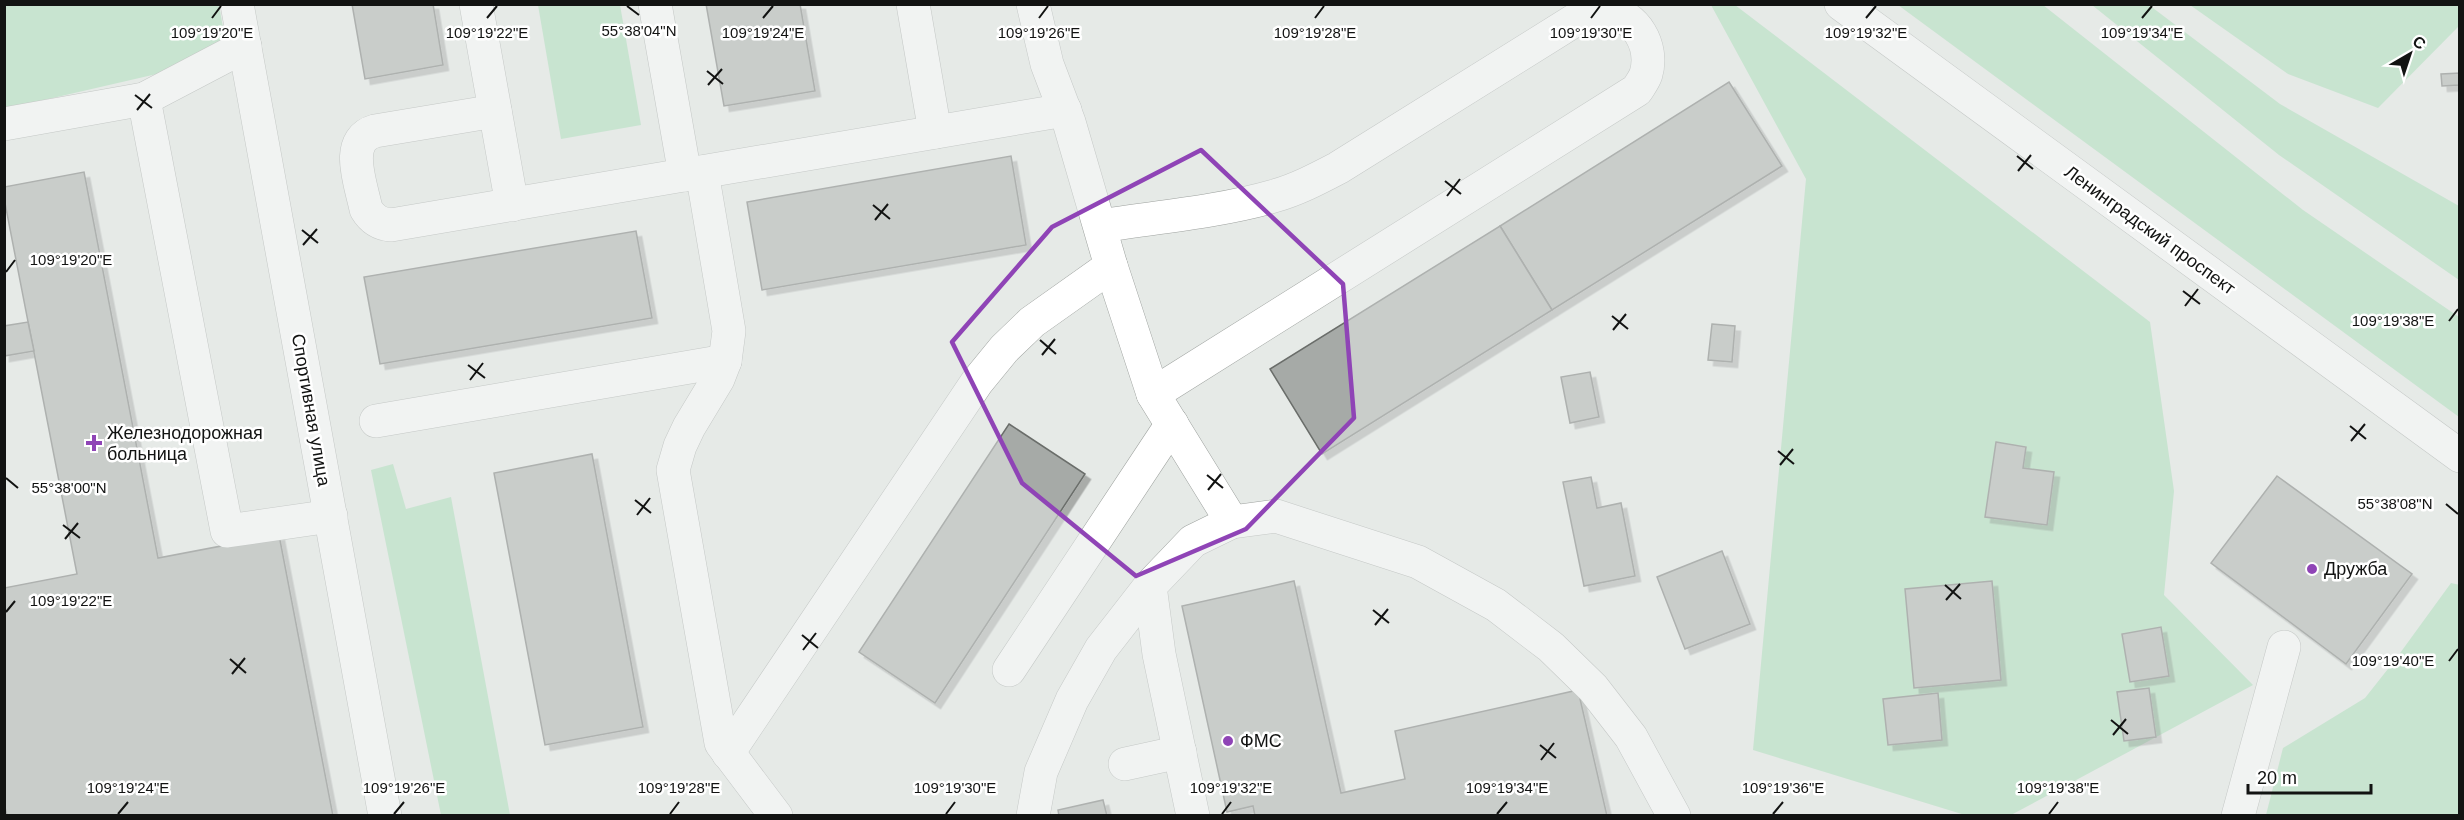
<svg xmlns="http://www.w3.org/2000/svg" width="2464" height="820" font-family="Arial,sans-serif">
<style>
.green{fill:#a5ddb4}
.building{fill:#a6aaa7;stroke:#6b6e6b;stroke-width:1.5;filter:url(#shadow)}
.lines{fill:none;stroke-linecap:round;stroke-linejoin:round}
.minor-casing{stroke:#9ea29f;stroke-width:34}
.minor{stroke:#fff;stroke-width:33}
.marked{fill:none;stroke:#8f44b6;stroke-width:4.5;stroke-linejoin:round}
.ticks{fill:none;stroke:#121312;stroke-width:2}
.poi-dot{fill:#8f44b6;stroke:#fff;stroke-width:2}
.labels{text-anchor:middle;stroke-width:5;stroke-linejoin:round;paint-order:stroke}
.street-label{font-size:18px;fill:#121312;stroke:#fff}
.poi-label{font-size:18px;fill:#121312;stroke:#fff;text-anchor:start}
.ticks-label{font-size:15px;text-anchor:middle;fill:#121312;stroke:#fff;stroke-width:5;stroke-linejoin:round;paint-order:stroke}
</style>
<defs>
<filter id="shadow"><feDropShadow dx="5.5" dy="5.5" stdDeviation="0" flood-color="#0004"/></filter>
</defs>
<rect width="100%" height="100%" fill="#e6eae7"/>
<g class="green">
<polygon points="4,5 219,5 225,39 174,70 5,109"/>
<polygon points="538,5 620,5 641,125 561,139"/>
<polygon points="1711,5 1735,5 2150,322 2174,491 2164,595 2253,685 2011,815 1965,815 1753,750 1806,179"/>
<polygon points="1898,5 2043,5 2303,210 2459,317 2459,417"/>
<polygon points="2092,5 2149,5 2280,104 2459,206 2459,280 2279,155"/>
<polygon points="2190,5 2459,5 2459,26 2378,108 2288,74"/>
<polygon points="393,464 406,509 451,497 510,815 441,815 371,470"/>
<polygon points="2451,583 2460,585 2459,815 2266,815 2283,748 2365,698 2395,660"/>
</g>
<g class="building">
<polygon points="352,4 433,4 443,65 365,79"/>
<polygon points="706,4 800,4 815,91 724,106"/>
<polygon points="2460,73 2460,85 2442,86 2441,74"/>
<polygon points="1729,82 1782,166 1552,310 1500,226"/>
<polygon points="1011,156 1026,245 762,290 747,202"/>
<polygon points="84,172 158,558 279,535 333,816 7,816 4,803 4,588 77,574 4,198 4,187"/>
<polygon points="1500,226 1552,310 1322,454 1270,369"/>
<polygon points="636,231 652,318 380,364 364,277"/>
<polygon points="28,322 34,351 4,356 4,326"/>
<polygon points="1712,324 1735,326 1732,362 1708,360"/>
<polygon points="1590,372 1599,417 1570,423 1561,377"/>
<polygon points="1009,424 1085,474 935,703 859,652"/>
<polygon points="1996,442 2026,447 2023,468 2054,472 2047,525 1985,517"/>
<polygon points="592,454 643,727 545,745 494,473"/>
<polygon points="2277,476 2412,574 2346,664 2211,563"/>
<polygon points="1591,477 1597,508 1621,503 1635,576 1584,586 1563,482"/>
<polygon points="1722,551 1750,624 1685,649 1657,577"/>
<polygon points="1294,581 1341,793 1405,779 1395,731 1578,690 1607,816 1255,816 1253,806 1227,812 1182,606"/>
<polygon points="1992,581 2001,680 1914,688 1905,589"/>
<polygon points="2161,627 2169,676 2130,682 2122,634"/>
<polygon points="2149,688 2156,737 2124,741 2117,692"/>
<polygon points="1938,693 1942,740 1888,745 1883,699"/>
<polygon points="1103,800 1107,816 1059,816 1058,810"/>
</g>
<g class="lines">
<defs>
<g id="minor">
<polyline points="237,4 385,816"/>
<polyline points="476,4 512,205"/>
<polyline points="655,4 685,175"/>
<polyline points="913,4 935,132"/>
<polyline points="1033,4 1047,64 1069,122 1111,266 1153,394 1232,522"/>
<polyline points="1841,4 2460,456"/>
<polyline points="144,99 227,531 331,516"/>
<path d="M495,111L375,131C343,140 361,184 366,209C372,219 379,224 391,225L1065,110"/>
<polyline points="4,124 144,99 245,46"/>
<polyline points="702,172 729,331 725,361 718,379 689,427 680,446 673,470 721,743 776,816"/>
<path d="M1100,226C1157,217 1218,212 1274,196C1296,190 1317,179 1338,168L1588,12C1594,12 1601,10 1607,11C1636,15 1654,46 1646,74C1644,80 1640,85 1637,90L1153,394"/>
<polyline points="376,421 725,361"/>
<polyline points="1009,670 1172,424"/>
<polyline points="728,753 977,382 1004,349 1032,322 1111,266"/>
<polyline points="1125,764 1180,752"/>
<polyline points="1033,816 1041,772 1072,700 1101,649 1150,586"/>
<polyline points="1193,816 1159,654 1150,586 1193,541 1232,522 1276,516 1418,562 1496,605 1551,647 1593,688 1631,737 1674,816"/>
<polyline points="2238,816 2284,647"/>
</g>
</defs>
<use href="#minor" class="minor-casing"/>
<use href="#minor" class="minor"/>
</g>
<path d="M0 0H2464V820H0ZM1201,150L1343,284L1354,418L1246,529L1136,576L1022,483L952,342L1052,227Z" fill="#e6eae7" fill-opacity=".55" fill-rule="evenodd"/>
<path class="marked" d="M1201,150L1343,284L1354,418L1246,529L1136,576L1022,483L952,342L1052,227Z"/>
<path class="ticks" d="M627,6L639,15M212,18L221,6M487,18L497,6M763,18L773,6M1039,18L1048,6M1315,18L1324,6M1591,18L1600,6M1866,18L1876,6M2142,18L2152,6M707,71L723,84M708,85L722,69M135,95L152,108M137,110L150,94M2017,156L2033,169M2018,171L2031,155M1445,181L1461,194M1447,196L1460,179M873,205L890,219M875,220L888,204M302,230L318,243M303,245L317,229M6,272L15,260M2183,291L2200,304M2185,306L2198,289M1612,316L1628,329M2449,321L2458,309M1613,330L1626,314M1040,340L1056,354M1042,355L1055,339M468,365L485,378M470,380L483,363M2350,426L2366,439M2351,441L2365,424M1778,451L1794,464M1780,465L1793,449M1207,475L1223,488M6,478L18,488M1208,490L1221,474M635,500L651,513M2446,504L2458,514M637,515L650,498M63,525L80,538M65,539L78,523M1945,585L1961,599M1946,600L1960,584M1373,610L1389,623M6,612L15,601M1375,625L1388,609M802,635L818,648M803,650L816,633M230,659L246,673M2449,661L2458,649M232,674L245,658M2111,720L2128,734M2113,735L2126,719M1540,745L1556,758M1541,760L1554,743M118,814L128,802M394,814L404,802M670,814L679,802M946,814L955,802M1222,814L1231,802M1497,814L1507,802M1773,814L1783,802M2049,814L2058,802"/>
<g class="poi-dot">
<path d="M91 434h6v6h6v6h-6v6h-6v-6h-6v-6h6z"/>
<circle cx="2312" cy="569" r="6"/>
<circle cx="1228" cy="741" r="6"/>
</g>
<g class="labels">
<g class="street-label">
<text transform="translate(2150 230) rotate(36)" y="6">Ленинградский проспект</text>
<text transform="translate(311 410) rotate(80)" y="6">Спортивная улица</text>
</g>
<g class="poi-label">
<text x="107" y="439">Железнодорожная<tspan x="107" dy="21">больница</tspan></text>
<text x="2324" y="575">Дружба</text>
<text x="1240" y="747">ФМС</text>
</g>
</g>
<g class="ticks-label">
<text x="639" y="36">55°38'04"N</text>
<text x="212" y="38">109°19'20"E</text>
<text x="487" y="38">109°19'22"E</text>
<text x="1039" y="38">109°19'26"E</text>
<text x="1866" y="38">109°19'32"E</text>
<text x="2142" y="38">109°19'34"E</text>
<text x="763" y="38">109°19'24"E</text>
<text x="1315" y="38">109°19'28"E</text>
<text x="1591" y="38">109°19'30"E</text>
<text x="71" y="265">109°19'20"E</text>
<text x="2393" y="326">109°19'38"E</text>
<text x="69" y="493">55°38'00"N</text>
<text x="2395" y="509">55°38'08"N</text>
<text x="71" y="606">109°19'22"E</text>
<text x="2393" y="666">109°19'40"E</text>
<text x="128" y="793">109°19'24"E</text>
<text x="404" y="793">109°19'26"E</text>
<text x="679" y="793">109°19'28"E</text>
<text x="955" y="793">109°19'30"E</text>
<text x="1231" y="793">109°19'32"E</text>
<text x="1507" y="793">109°19'34"E</text>
<text x="1783" y="793">109°19'36"E</text>
<text x="2058" y="793">109°19'38"E</text>
</g>
<rect width="2464" height="820" fill="none" stroke="#121312" stroke-width="12"/>
<g transform="translate(2410 54) rotate(39)" stroke="#ffffff" stroke-width="4.5" paint-order="stroke">
<path d="M0-4.5L10 22L0 15L-10 22Z" fill="#121312"/>
<text y="-9" font-size="16" font-weight="bold" text-anchor="middle" fill="#121312">С</text>
</g>
<path d="M2248 784v9h123v-9" fill="none" stroke="#121312" stroke-width="3"/>
<text x="2257" y="784" font-size="18" fill="#121312" stroke="#ffffff" stroke-width="4.5" paint-order="stroke">20 m</text>
</svg>
